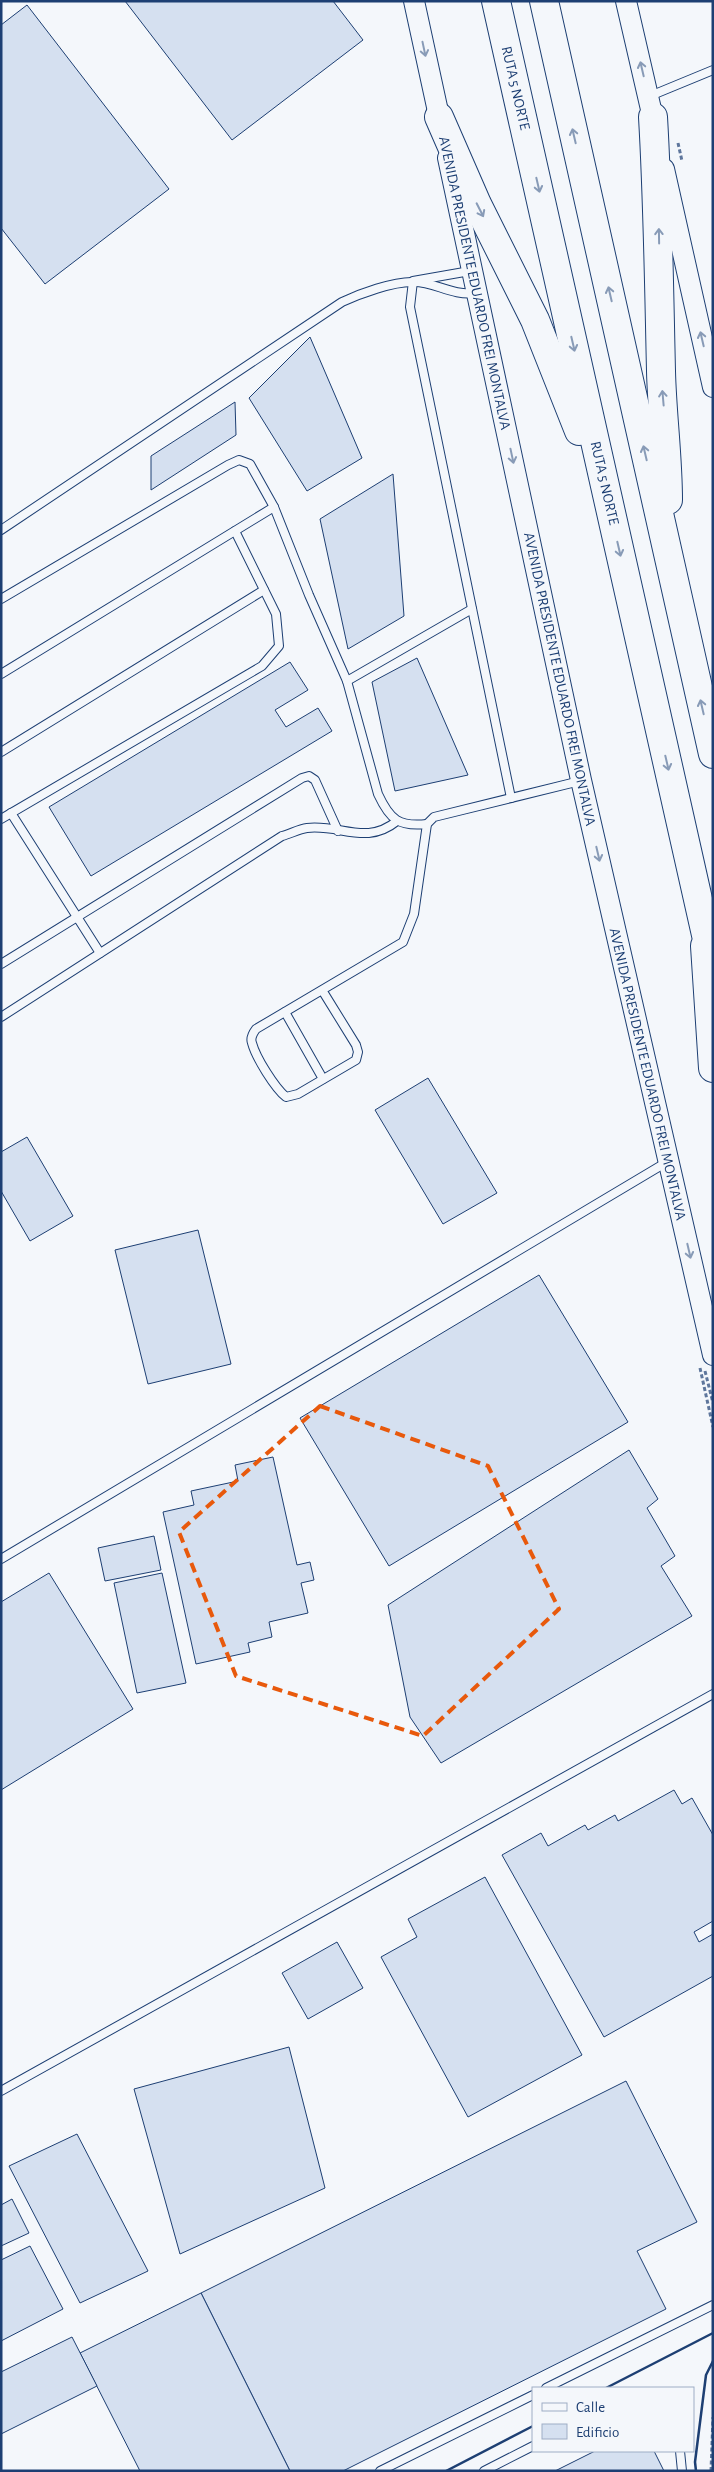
<svg xmlns="http://www.w3.org/2000/svg" width="714" height="2472" font-family="'Alegreya Sans',sans-serif">
<style>
.building{fill:#d5e0f0;stroke:#1d3f73}
.lines{fill:none;stroke-linecap:round;stroke-linejoin:round}
.service-casing{stroke:#1d3f73;stroke-width:10}
.tertiary-casing{stroke:#1d3f73;stroke-width:22}
.motorway-casing{stroke:#1d3f73;stroke-width:30}
.path{stroke:#5e769c;stroke-width:3;stroke-dasharray:4 2.5;stroke-linecap:butt}
.service{stroke:#f4f7fb;stroke-width:8}
.tertiary{stroke:#f4f7fb;stroke-width:20}
.motorway{stroke:#f4f7fb;stroke-width:28}
.wall{stroke:#1d3f73;stroke-width:2.5}
.oneway{stroke:#889bb7}
.marked{fill:none;stroke:#e8590c;stroke-width:4;stroke-dasharray:10 6;stroke-linejoin:round}
.labels{text-anchor:middle;stroke-width:4;stroke-linejoin:round;paint-order:stroke}
.street-label{font-size:15px;fill:#1d3f73;stroke:#f4f7fb}
</style>
<rect width="100%" height="100%" fill="#f4f7fb"/>
<g class="building">
<polygon points="125,1 333,1 363,40 232,140"/>
<polygon points="27,5 169,189 45,284 1,228 1,25"/>
<polygon points="310,337 362,458 307,491 249,398"/>
<polygon points="235,402 236,435 151,490 151,456"/>
<polygon points="393,474 404,616 348,649 320,519"/>
<polygon points="417,658 468,775 395,791 372,682"/>
<polygon points="290,662 308,690 275,710 286,727 318,708 332,731 91,876 49,807"/>
<polygon points="428,1078 497,1193 443,1224 375,1110"/>
<polygon points="27,1137 73,1216 30,1241 1,1191 1,1152"/>
<polygon points="198,1230 231,1364 148,1384 115,1250"/>
<polygon points="539,1275 628,1422 389,1566 300,1418"/>
<polygon points="629,1450 658,1499 647,1508 675,1556 661,1566 692,1616 441,1763 410,1717 388,1605"/>
<polygon points="273,1457 297,1565 310,1562 314,1580 301,1583 308,1613 269,1622 272,1637 248,1643 250,1652 196,1664 163,1512 194,1505 191,1491 238,1481 235,1465"/>
<polygon points="154,1536 161,1570 105,1581 98,1548"/>
<polygon points="49,1573 133,1709 1,1790 1,1602"/>
<polygon points="162,1573 186,1683 137,1693 114,1583"/>
<polygon points="674,1790 682,1804 692,1798 713,1835 713,1921 694,1932 699,1942 713,1934 713,1976 604,2037 502,1855 541,1833 548,1846 585,1825 588,1830 615,1815 618,1821"/>
<polygon points="485,1877 582,2055 468,2117 381,1957 417,1937 408,1919"/>
<polygon points="337,1942 363,1988 308,2019 282,1973"/>
<polygon points="289,2047 325,2188 180,2254 134,2089"/>
<polygon points="626,2081 697,2222 637,2251 666,2309 343,2471 290,2471 201,2293"/>
<polygon points="77,2134 148,2271 80,2303 9,2166"/>
<polygon points="12,2199 29,2233 1,2246 1,2205"/>
<polygon points="30,2246 63,2309 1,2341 1,2260"/>
<polygon points="201,2293 290,2471 140,2471 80,2353"/>
<polygon points="72,2337 97,2386 1,2434 1,2372"/>
<polygon points="595,2451 654,2451 664,2471 555,2471"/>
</g>
<g class="lines">
<defs>
<g id="service">
<polyline points="650,96 713,70"/>
<polyline points="470,271 413,281 410,307 511,798"/>
<path d="M1,530L342,302C359,294 394,281 414,282C435,282 452,296 475,293"/>
<path d="M1,599L228,465L239,460L250,464L274,507L309,595L347,681L378,794C390,820 399,827 427,824"/>
<polyline points="1,674 274,507"/>
<polyline points="347,681 472,609"/>
<polyline points="1,752 264,590"/>
<polyline points="11,813 100,953"/>
<polyline points="1,819 262,666 279,646 276,614 235,531"/>
<polyline points="1,964 302,778 309,776 315,780 338,831"/>
<path d="M322,990L356,1045L358,1052L356,1060L298,1094L286,1097C275,1088 256,1058 252,1043C250,1038 253,1033 256,1029L403,942L414,914L427,824L434,817L580,781"/>
<polyline points="285,1012 323,1079"/>
<path d="M1,1017L282,836C290,834 299,829 307,828C341,824 366,846 397,821"/>
<polyline points="1,1559 667,1162"/>
<polyline points="1,2091 713,1694"/>
<polyline points="546,2388 713,2305"/>
<polyline points="680,2451 682,2471"/>
<polyline points="380,2471 533,2395"/>
<polyline points="484,2471 533,2446"/>
</g>
<g id="tertiary">
<polyline points="414,1 442,130"/>
<polyline points="626,1 656,131"/>
<polyline points="448,158 581,780 713,1355"/>
<polyline points="664,169 713,387"/>
</g>
<g id="motorway">
<polyline points="496,1 713,966"/>
<polyline points="544,1 713,754"/>
<polyline points="439,117 477,204 535,320 579,431"/>
<path d="M653,117C658,202 659,286 661,371C662,414 668,457 668,500"/>
<polyline points="705,946 713,1068"/>
</g>
</defs>
<use href="#service" class="service-casing"/>
<use href="#tertiary" class="tertiary-casing"/>
<use href="#motorway" class="motorway-casing"/>
<g class="path">
<polyline points="678,143 682,161"/>
<polyline points="700,1368 713,1427"/>
<polyline points="705,1371 713,1403"/>
<polyline points="711,2471 713,2417"/>
</g>
<use href="#service" class="service"/>
<use href="#tertiary" class="tertiary"/>
<use href="#motorway" class="motorway"/>
<g class="wall">
<polyline points="606,2388 713,2333"/>
<polyline points="446,2471 533,2426"/>
<polyline points="696,2471 695,2462 706,2375 713,2361"/>
</g>
</g>
<defs><path id="oneway-shaft" d="M-6 0H5M1.5-3L5.5 0L1.5 3" fill="none" stroke-width="1.6" stroke-linecap="round" stroke-linejoin="round" transform="scale(1.25)"/></defs>
<g class="oneway">
<use href="#oneway-shaft" transform="translate(424 49) rotate(78)"/>
<use href="#oneway-shaft" transform="translate(642 69) rotate(-103)"/>
<use href="#oneway-shaft" transform="translate(574 136) rotate(-103)"/>
<use href="#oneway-shaft" transform="translate(538 185) rotate(77)"/>
<use href="#oneway-shaft" transform="translate(480 210) rotate(63)"/>
<use href="#oneway-shaft" transform="translate(659 236) rotate(-91)"/>
<use href="#oneway-shaft" transform="translate(610 294) rotate(-103)"/>
<use href="#oneway-shaft" transform="translate(702 339) rotate(-103)"/>
<use href="#oneway-shaft" transform="translate(573 344) rotate(77)"/>
<use href="#oneway-shaft" transform="translate(663 398) rotate(-95)"/>
<use href="#oneway-shaft" transform="translate(645 453) rotate(-103)"/>
<use href="#oneway-shaft" transform="translate(512 456) rotate(78)"/>
<use href="#oneway-shaft" transform="translate(619 549) rotate(77)"/>
<use href="#oneway-shaft" transform="translate(702 707) rotate(-103)"/>
<use href="#oneway-shaft" transform="translate(667 763) rotate(77)"/>
<use href="#oneway-shaft" transform="translate(598 854) rotate(77)"/>
<use href="#oneway-shaft" transform="translate(689 1251) rotate(77)"/>
</g>
<path class="marked" d="M320,1406L488,1466L559,1609L423,1736L236,1676L179,1532Z"/>
<g class="labels">
<g class="street-label">
<text transform="translate(516 88) rotate(77)" y="5">RUTA 5 NORTE</text>
<text transform="translate(475 283) rotate(78)" y="5">AVENIDA PRESIDENTE EDUARDO FREI MONTALVA</text>
<text transform="translate(605 483) rotate(77)" y="5">RUTA 5 NORTE</text>
<text transform="translate(560 679) rotate(78)" y="5">AVENIDA PRESIDENTE EDUARDO FREI MONTALVA</text>
<text transform="translate(648 1074) rotate(77)" y="5">AVENIDA PRESIDENTE EDUARDO FREI MONTALVA</text>
</g>
</g>
<rect width="714" height="2472" fill="none" stroke="#1d3f73" stroke-width="5"/>
<rect x="532" y="2387" width="162" height="65" fill="#f4f7fb" stroke="#9eadc5"/>
<rect x="542" y="2403" width="25" height="8" fill="#f4f7fb" stroke="#9eadc5"/>
<text x="576" y="2412" font-size="15" fill="#1d3f73">Calle</text>
<rect x="542" y="2424" width="25" height="15" fill="#d5e0f0" stroke="#9eadc5"/>
<text x="576" y="2437" font-size="15" fill="#1d3f73">Edificio</text>
</svg>
